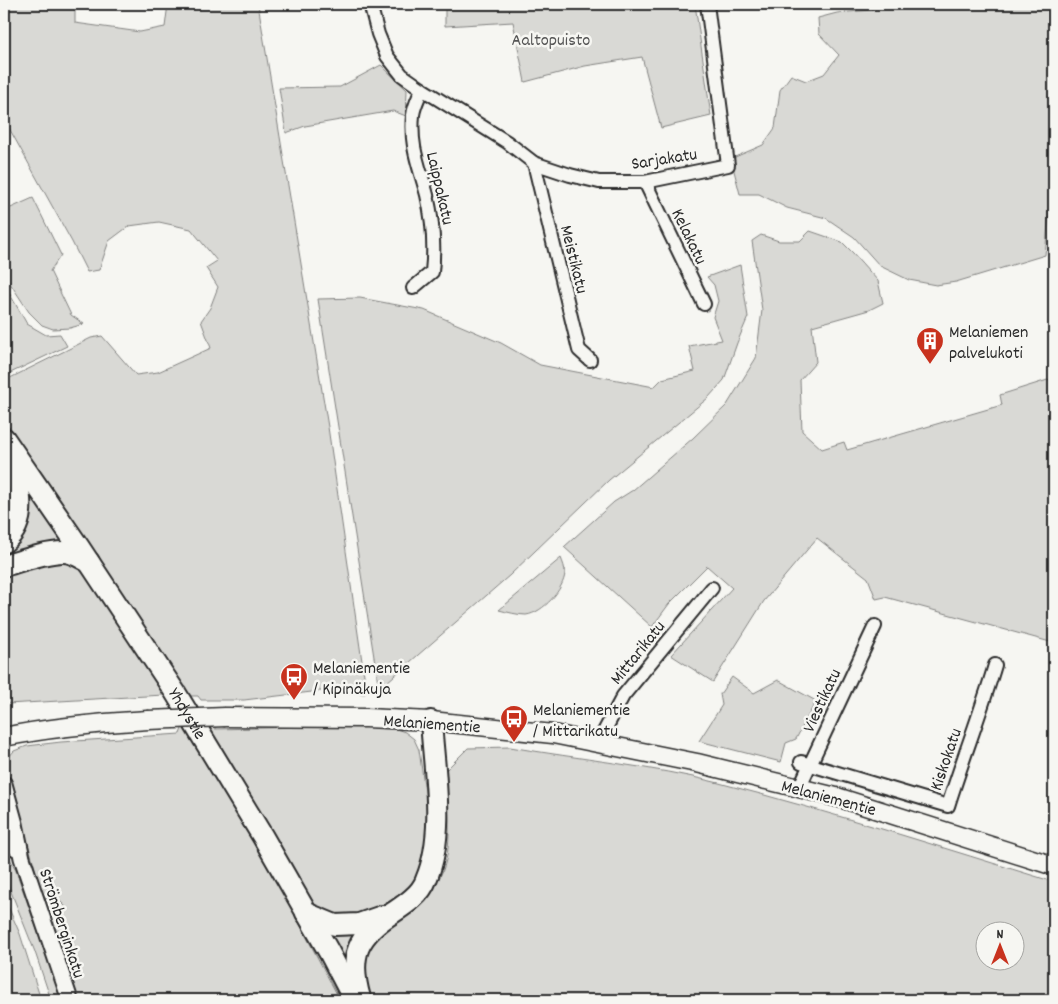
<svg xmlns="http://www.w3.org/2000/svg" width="1058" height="1004" font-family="Dekko,sans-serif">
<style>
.green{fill:#d9d9d5;stroke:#828280;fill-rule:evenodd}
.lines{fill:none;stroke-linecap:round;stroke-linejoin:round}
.minor-casing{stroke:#2b2b2b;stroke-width:16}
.tertiary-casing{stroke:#2b2b2b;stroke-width:19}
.secondary-casing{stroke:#2b2b2b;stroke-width:21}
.trunk-casing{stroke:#2b2b2b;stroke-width:24}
.minor{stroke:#f6f6f2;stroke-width:12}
.tertiary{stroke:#f6f6f2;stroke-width:15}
.secondary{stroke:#f6f6f2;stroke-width:18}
.trunk{stroke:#f6f6f2;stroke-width:20}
.secondary-bridge-casing{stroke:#2b2b2b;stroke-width:21;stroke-linecap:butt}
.secondary-bridge{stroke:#f6f6f2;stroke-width:18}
.labels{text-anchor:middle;stroke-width:5;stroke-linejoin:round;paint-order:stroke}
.park-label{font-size:18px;fill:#565656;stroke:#f6f6f2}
.street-label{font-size:18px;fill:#2b2b2b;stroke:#f6f6f2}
.poi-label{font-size:18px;fill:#2b2b2b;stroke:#f6f6f2;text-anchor:start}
</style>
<rect width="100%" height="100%" fill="#f6f6f2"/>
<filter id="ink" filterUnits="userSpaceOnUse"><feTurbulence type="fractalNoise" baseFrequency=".02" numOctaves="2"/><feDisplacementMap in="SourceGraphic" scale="10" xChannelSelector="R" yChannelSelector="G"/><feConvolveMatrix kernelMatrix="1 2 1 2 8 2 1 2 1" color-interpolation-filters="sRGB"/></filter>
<g filter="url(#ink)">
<g class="green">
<polygon points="4,4 75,4 75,23 140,32 165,27 168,4 258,4 328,427 365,682 365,694 320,691 244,700 201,700 198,696 190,696 66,511 4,422 4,381 91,338 102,336 136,375 158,372 211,348 201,321 210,308 218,287 206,268 217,261 191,229 159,222 129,226 109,241 99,270 87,272 72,242 4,119"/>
<polygon points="445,4 695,4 711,116 661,128 642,57 585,66 525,82 513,22 445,26"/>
<polygon points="874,4 1054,4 1054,199 1050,203 1045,255 956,282 936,285 909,280 880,266 854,237 826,218 787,208 759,194 740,194 733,167 735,157 763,145 775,128 780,90 791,75 806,81 824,74 839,55 819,34 818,18 837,13 872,10"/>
<polygon points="381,65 407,90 406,116 393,111 305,126 286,133 279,88 340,87"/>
<polygon points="33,198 61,255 50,271 71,315 84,324 70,328 53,329 42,325 29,312 4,274 4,211"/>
<polygon points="810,231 842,242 853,253 878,281 883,303 869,310 812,326 816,362 800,380 802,431 822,449 844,442 847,450 1002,405 1000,395 1054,378 1054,643 885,597 876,599 868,578 817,538 764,601 713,682 671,655 732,588 707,566 669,604 652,627 564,547 614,502 633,490 693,438 727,405 756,358 762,310 752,241 761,235 779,241 800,241"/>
<polygon points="740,265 748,317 737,343 724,380 708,398 609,480 510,575 379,689 318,299 360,298 424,310 501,343 540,365 654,387 662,379 695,371 689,346 722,340 713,317 718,301 714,285 707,277"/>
<polygon points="4,284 27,324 46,335 60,334 67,346 4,376"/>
<polygon points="4,459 57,532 164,695 7,704 4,697"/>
<path d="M561,558C563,563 565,568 565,573C564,589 543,613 526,615C518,615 507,612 499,610Z"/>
<polygon points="732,677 754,693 778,680 816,701 796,739 786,743 781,762 699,741 722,705 720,694"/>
<polygon points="215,724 215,729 351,726 393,728 405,732 414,739 419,750 428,813 426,857 414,881 396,898 368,912 347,918 331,917 315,907 205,725"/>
<polygon points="183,726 280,887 340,1000 77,1000 53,930 54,922 64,913 65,906 59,900 49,900 43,896 6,767 7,759 14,751 27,746 61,742 180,734"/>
<path d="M510,747C579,759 651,766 719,783C832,812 943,848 1054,882V1000H368C366,991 360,966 362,959C369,924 429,909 443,870C454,841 447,801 445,771L468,748ZM986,932H1016V962H986Z"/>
<polygon points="4,848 15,868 62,1000 51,1000 35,952 4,874"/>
<polygon points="4,897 20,934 41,1000 4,1000"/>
<polygon points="356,927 347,973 327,930"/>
</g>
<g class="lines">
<defs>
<g id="minor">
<polyline points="370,4 378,34 387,56 402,75 422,89 507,142 534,163 570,175 599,182 645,182 728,165 707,4"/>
<polyline points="534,163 579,350 590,360"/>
<polyline points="645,182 704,304"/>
<path d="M413,288L432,272C435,245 433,221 427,195C419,165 410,147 413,115C414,106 419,97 422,89"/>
<polyline points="598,743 623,696 712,588"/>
<path d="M801,762L948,806C963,758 981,712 995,665"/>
<polyline points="799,788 875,626"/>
</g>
<g id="tertiary">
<polyline points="4,784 15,824 22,858 70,1000"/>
<polyline points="4,827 16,848"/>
</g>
<g id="secondary">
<polyline points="225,717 366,718 431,721 553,734 697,763 840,798 1054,866"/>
<path d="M4,737C52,727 99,723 148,720"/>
</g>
<g id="trunk">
<path id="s1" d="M4,438L79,547L175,692L263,837L329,952L354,1000"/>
<path d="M4,542C31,521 18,483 11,457"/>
<path d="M4,566C21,561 45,552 63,552C73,552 81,558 89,562"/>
<polyline points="306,913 335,925 359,924 382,916"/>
<path d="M360,998C348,956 357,935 394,912C406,904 421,894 426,880C446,833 434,771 431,721"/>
</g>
</defs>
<use href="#minor" class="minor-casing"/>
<use href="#tertiary" class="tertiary-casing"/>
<use href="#secondary" class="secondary-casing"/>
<use href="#trunk" class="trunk-casing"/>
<use href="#minor" class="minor"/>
<use href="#tertiary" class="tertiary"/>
<use href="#secondary" class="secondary"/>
<use href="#trunk" class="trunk"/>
<defs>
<polyline id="secondary-bridge" points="148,720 225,717"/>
</defs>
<use href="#secondary-bridge" class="secondary-bridge-casing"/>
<use href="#secondary-bridge" class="secondary-bridge"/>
</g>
</g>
<defs>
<symbol id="building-pin" viewBox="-11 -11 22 30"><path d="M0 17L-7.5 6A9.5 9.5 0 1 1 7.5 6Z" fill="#c8321e" stroke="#f6f6f2"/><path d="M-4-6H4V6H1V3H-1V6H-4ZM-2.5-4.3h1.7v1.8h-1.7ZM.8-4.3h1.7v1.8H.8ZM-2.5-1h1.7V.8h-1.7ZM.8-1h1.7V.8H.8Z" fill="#fff"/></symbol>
<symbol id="bus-pin" viewBox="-11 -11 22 30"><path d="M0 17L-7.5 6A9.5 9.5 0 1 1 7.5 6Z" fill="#c8321e" stroke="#f6f6f2"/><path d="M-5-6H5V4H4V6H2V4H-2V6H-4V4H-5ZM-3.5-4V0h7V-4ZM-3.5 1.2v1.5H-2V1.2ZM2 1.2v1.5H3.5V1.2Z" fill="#fff"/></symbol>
</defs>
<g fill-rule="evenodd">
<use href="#building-pin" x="914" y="325" width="32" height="43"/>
<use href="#bus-pin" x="278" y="661" width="32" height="43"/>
<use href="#bus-pin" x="498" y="703" width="32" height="43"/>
</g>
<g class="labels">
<g class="park-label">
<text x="551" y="45">Aaltopuisto</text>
</g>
<g class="street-label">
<text transform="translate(664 158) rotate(-9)" y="6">Sarjakatu</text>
<text transform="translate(441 188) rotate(77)" y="6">Laippakatu</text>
<text transform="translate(690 236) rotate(64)" y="6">Kelakatu</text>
<text transform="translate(575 259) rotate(76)" y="6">Meistikatu</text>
<text transform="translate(637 652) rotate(-51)" y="6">Mittarikatu</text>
<text transform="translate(821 700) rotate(-65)" y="6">Viestikatu</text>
<text dy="6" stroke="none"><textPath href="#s1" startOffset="331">Yhdystie</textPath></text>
<text transform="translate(432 723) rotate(4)" y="6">Melaniementie</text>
<text transform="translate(945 759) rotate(-71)" y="6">Kiskokatu</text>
<text transform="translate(829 797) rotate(15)" y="6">Melaniementie</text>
<text transform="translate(63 923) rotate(72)" y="6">Strömberginkatu</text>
</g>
<g class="poi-label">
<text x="949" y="337">Melaniemen<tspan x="949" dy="21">palvelukoti</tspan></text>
<text x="313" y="673">Melaniementie<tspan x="313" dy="21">/ Kipinäkuja</tspan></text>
<text x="533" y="715">Melaniementie<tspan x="533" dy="21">/ Mittarikatu</tspan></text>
</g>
</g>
<rect width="1058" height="1004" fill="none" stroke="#f6f6f2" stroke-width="20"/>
<rect x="10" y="10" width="1038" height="984" fill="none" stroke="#2b2b2b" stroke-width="2" filter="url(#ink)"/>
<g transform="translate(1000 946)"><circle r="24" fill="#f6f6f2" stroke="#a5a5a2"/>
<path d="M0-4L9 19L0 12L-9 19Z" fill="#c8321e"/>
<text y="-8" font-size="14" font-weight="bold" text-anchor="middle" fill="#2b2b2b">N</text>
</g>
</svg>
